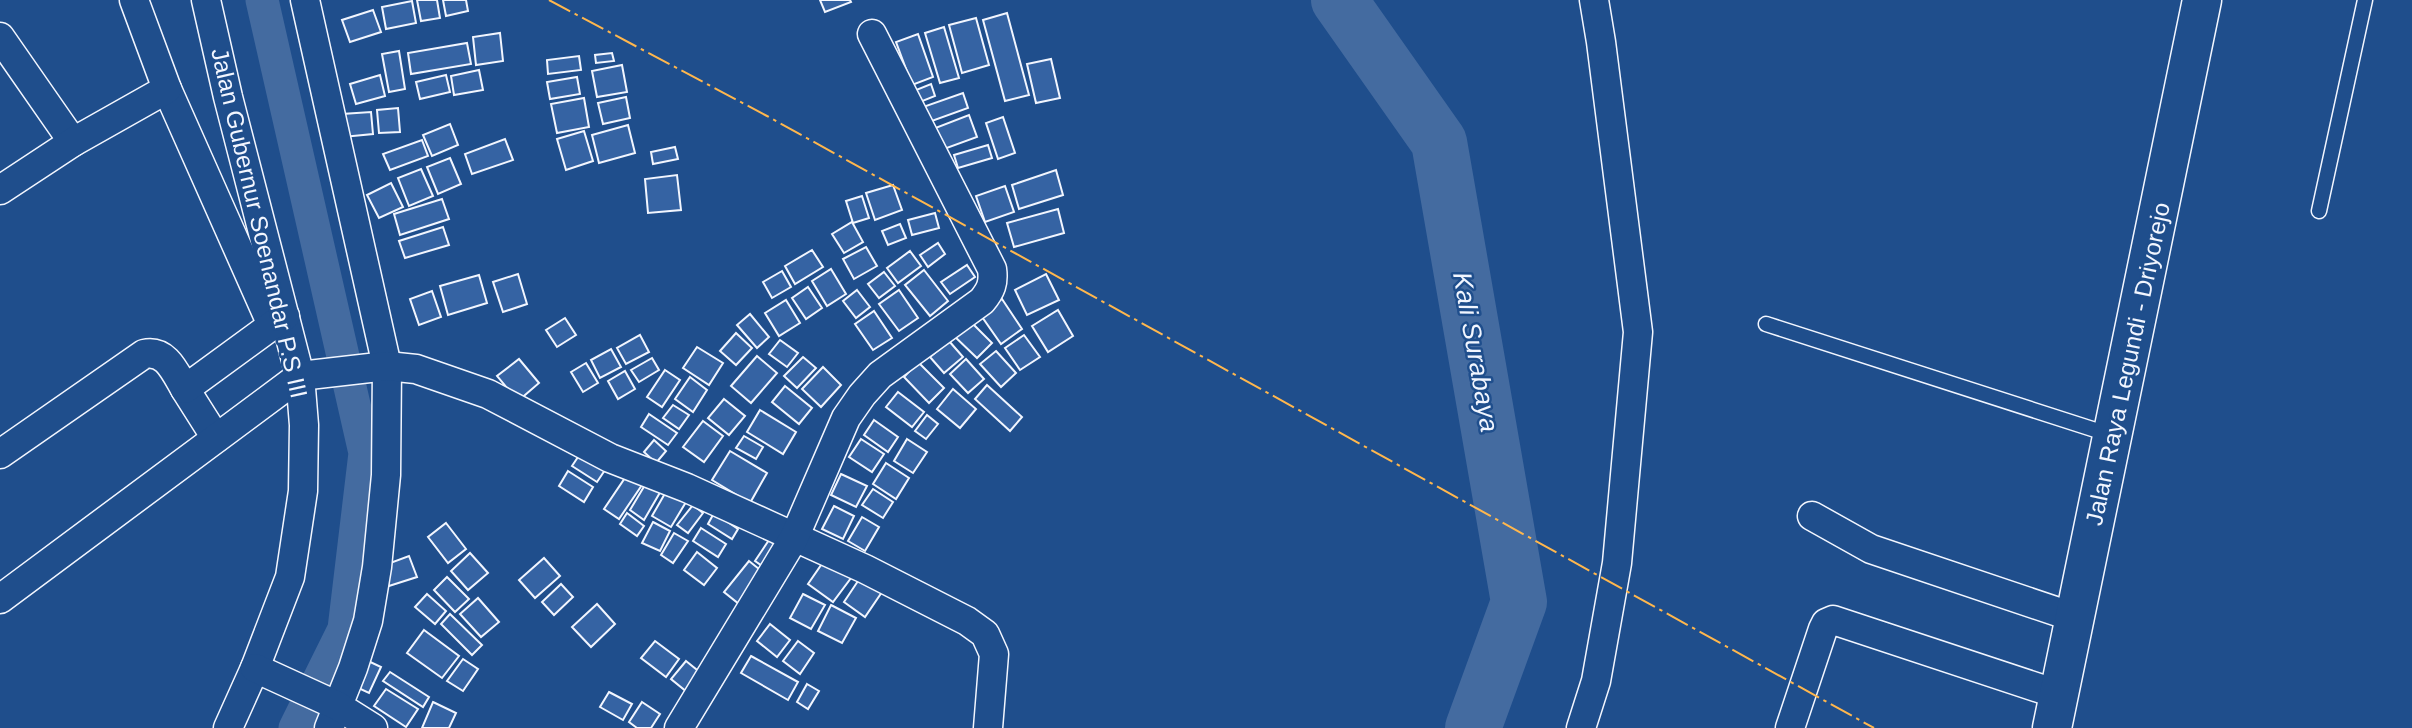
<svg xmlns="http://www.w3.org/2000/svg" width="2412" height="728" font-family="Helvetica,sans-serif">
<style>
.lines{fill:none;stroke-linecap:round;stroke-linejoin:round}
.canal{stroke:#446ba0;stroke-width:33}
.river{stroke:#446ba0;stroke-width:56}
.building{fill:#3563a3;stroke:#f2f6ff;stroke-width:2}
.lane-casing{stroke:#f2f6ff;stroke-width:17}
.street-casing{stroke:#f2f6ff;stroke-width:31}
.primary-casing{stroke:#f2f6ff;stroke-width:41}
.lane{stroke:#1f4e8c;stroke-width:14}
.street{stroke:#1f4e8c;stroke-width:28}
.primary{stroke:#1f4e8c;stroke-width:38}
.power{stroke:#ffb74d;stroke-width:2;stroke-dasharray:24 5 3.5 5;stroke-linecap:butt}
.labels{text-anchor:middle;stroke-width:5;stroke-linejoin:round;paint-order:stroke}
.street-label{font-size:24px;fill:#f2f6ff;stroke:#1f4e8c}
.water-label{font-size:26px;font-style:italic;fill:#f2f6ff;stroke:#1f4e8c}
</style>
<rect width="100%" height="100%" fill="#1f4e8c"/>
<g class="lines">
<polyline class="canal" points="262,0 365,453 344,629 295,728"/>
<polyline class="river" points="1339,0 1439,142 1519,602 1473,728"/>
</g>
<g class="building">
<polygon points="417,0 437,0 440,18 421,21"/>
<polygon points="443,0 466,0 468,11 446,16"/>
<polygon points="820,0 850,0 851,2 825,12"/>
<polygon points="412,1 416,23 386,29 382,7"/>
<polygon points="373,10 381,32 350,42 342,20"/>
<polygon points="1007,13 1029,95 1005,101 983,20"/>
<polygon points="976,18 989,65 962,73 949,25"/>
<polygon points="944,27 959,78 940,83 925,33"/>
<polygon points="500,33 503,61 476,65 473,37"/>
<polygon points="918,34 933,77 912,85 896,42"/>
<polygon points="467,43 471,64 411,74 408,53"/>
<polygon points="399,51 405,89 389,92 382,54"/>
<polygon points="612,53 614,61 596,63 595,55"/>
<polygon points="579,56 581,70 548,74 547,60"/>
<polygon points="1051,59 1060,98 1036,103 1027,64"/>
<polygon points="622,65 627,92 597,97 592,71"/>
<polygon points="479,70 483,90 454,95 451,76"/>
<polygon points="380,75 385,96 356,104 350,84"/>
<polygon points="446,75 450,92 420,99 416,82"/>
<polygon points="577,77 580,94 550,99 547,82"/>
<polygon points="931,84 935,96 915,104 911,92"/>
<polygon points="963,93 968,108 929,122 923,107"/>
<polygon points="626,97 630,118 603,124 598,103"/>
<polygon points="584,98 589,127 557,133 551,104"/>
<polygon points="398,108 400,132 379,133 377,110"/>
<polygon points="371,112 373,134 343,137 342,114"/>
<polygon points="969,115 977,137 933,153 925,132"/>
<polygon points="1003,117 1015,153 998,159 986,123"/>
<polygon points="450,124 458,145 432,156 423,135"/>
<polygon points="628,125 635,153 599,163 592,135"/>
<polygon points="584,131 593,161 566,170 557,139"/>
<polygon points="505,139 513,160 472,174 465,154"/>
<polygon points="422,140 428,156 390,170 383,154"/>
<polygon points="988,145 992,158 958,168 954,155"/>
<polygon points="675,147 678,159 653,164 651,152"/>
<polygon points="450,158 461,184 438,194 427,167"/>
<polygon points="421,169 433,196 409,206 398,178"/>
<polygon points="1056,170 1063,195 1019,209 1012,185"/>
<polygon points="677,175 681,210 648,213 645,179"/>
<polygon points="391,183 403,207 379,218 367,195"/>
<polygon points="893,185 902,210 875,220 866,193"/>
<polygon points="1005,186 1014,212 985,222 976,196"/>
<polygon points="862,196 869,218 853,223 846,201"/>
<polygon points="442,199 449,219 400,235 394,214"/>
<polygon points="1058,209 1064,233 1014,247 1007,223"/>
<polygon points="935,213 939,228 912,235 908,220"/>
<polygon points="852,222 863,242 844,253 832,234"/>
<polygon points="900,224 906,238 888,245 882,231"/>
<polygon points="443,227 449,245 405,258 399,241"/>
<polygon points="938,243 945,254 928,267 920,255"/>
<polygon points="866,247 877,266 854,279 843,259"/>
<polygon points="812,250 823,267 795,284 785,266"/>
<polygon points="910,251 921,266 898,283 887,268"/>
<polygon points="967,265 975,277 950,294 941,282"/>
<polygon points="831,269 846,294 827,306 812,281"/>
<polygon points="924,270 948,301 930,316 905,285"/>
<polygon points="782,271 791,287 772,298 763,282"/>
<polygon points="884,272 895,286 879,298 868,284"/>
<polygon points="518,274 527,304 503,312 493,282"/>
<polygon points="1046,274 1059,300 1027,315 1015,290"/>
<polygon points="479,275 487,303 448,315 440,286"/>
<polygon points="808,287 822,308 806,319 792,298"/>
<polygon points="857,290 870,307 856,318 843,301"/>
<polygon points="899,290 918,318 899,331 879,304"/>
<polygon points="432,291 441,317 419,325 410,299"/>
<polygon points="1002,299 1022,329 1001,344 980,314"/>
<polygon points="786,300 800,323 779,336 765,313"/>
<polygon points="1058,310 1073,336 1048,352 1032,326"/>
<polygon points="874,311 892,338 873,350 855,324"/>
<polygon points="750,314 769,337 757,348 737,325"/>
<polygon points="565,318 576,335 557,347 546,330"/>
<polygon points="967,318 992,343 977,358 952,334"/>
<polygon points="736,333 752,348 736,365 720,351"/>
<polygon points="640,335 649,352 626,364 617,348"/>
<polygon points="1024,335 1040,357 1020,370 1005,348"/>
<polygon points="780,340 798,353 787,367 769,354"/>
<polygon points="949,341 963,357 944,373 930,357"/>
<polygon points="697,347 723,363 709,385 683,368"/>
<polygon points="611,349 621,367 600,378 591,360"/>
<polygon points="996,351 1016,373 1001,387 980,364"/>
<polygon points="757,356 777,373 751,403 731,386"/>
<polygon points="803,357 816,368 797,388 784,376"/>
<polygon points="652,358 659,370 639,382 631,370"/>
<polygon points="519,359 539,383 518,401 497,376"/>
<polygon points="966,359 984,379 968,393 950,374"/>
<polygon points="918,362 944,388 929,403 904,377"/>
<polygon points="586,363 598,383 583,392 571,372"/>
<polygon points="823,367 841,385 821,407 802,389"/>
<polygon points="665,370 680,380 662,407 647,397"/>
<polygon points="625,371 635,389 618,399 608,381"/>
<polygon points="690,377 707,390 693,412 675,399"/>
<polygon points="987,385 1022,417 1010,431 975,399"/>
<polygon points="785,386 812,408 799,424 772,402"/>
<polygon points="953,389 976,409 960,428 937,409"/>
<polygon points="898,392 924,412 912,427 886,407"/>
<polygon points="724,399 745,416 729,435 708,418"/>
<polygon points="673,405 689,415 679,429 663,418"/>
<polygon points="760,410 796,432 783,454 747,432"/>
<polygon points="649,414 677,433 668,445 641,427"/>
<polygon points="927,415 938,424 926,439 915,431"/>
<polygon points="874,420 898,437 888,452 864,435"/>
<polygon points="703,421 723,436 704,462 683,447"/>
<polygon points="744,436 763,447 756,459 736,448"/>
<polygon points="861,439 884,454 872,472 849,457"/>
<polygon points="907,439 927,452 913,473 894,461"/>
<polygon points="654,440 666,451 656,463 644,452"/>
<polygon points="730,451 767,473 750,503 712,480"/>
<polygon points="580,454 605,470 597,482 572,466"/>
<polygon points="886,463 909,478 896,499 873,484"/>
<polygon points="568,471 593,487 584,502 559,486"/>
<polygon points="629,472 644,482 619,519 604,509"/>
<polygon points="841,474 867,486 856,507 831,495"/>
<polygon points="648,480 662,489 644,520 630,510"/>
<polygon points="873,489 893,502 883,518 862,505"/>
<polygon points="667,490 686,502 671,527 652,516"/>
<polygon points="693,505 703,513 688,533 677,525"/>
<polygon points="834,506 854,516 843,539 822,529"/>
<polygon points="627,513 644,526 637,536 620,524"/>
<polygon points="714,513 738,529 732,539 708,524"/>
<polygon points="862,517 879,527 865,551 848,541"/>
<polygon points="653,522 670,531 660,551 642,543"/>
<polygon points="446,523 466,549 448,563 428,537"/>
<polygon points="701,528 726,544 718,557 693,541"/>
<polygon points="674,533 688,541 673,563 661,555"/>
<polygon points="769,540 782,550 768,570 755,561"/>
<polygon points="697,552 717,568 704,585 684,570"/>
<polygon points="470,553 488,573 468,590 451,571"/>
<polygon points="828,555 854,574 833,602 808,584"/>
<polygon points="409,556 417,577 389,586 382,566"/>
<polygon points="544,558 560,576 535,598 519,580"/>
<polygon points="749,561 764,573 739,604 724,592"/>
<polygon points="862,575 884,589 865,617 844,602"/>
<polygon points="447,577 469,599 455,612 434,590"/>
<polygon points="561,584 573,597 554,615 542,602"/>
<polygon points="427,594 446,611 435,624 415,607"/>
<polygon points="803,594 825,605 811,629 790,618"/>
<polygon points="478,598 499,622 481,637 460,614"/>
<polygon points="597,604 615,624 591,647 572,627"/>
<polygon points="831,605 856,618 842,643 818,631"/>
<polygon points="450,614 482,645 472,655 441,624"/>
<polygon points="770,624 790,640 777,657 757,641"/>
<polygon points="424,630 459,656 442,678 407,653"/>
<polygon points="655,641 679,659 666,677 641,658"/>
<polygon points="798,641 814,653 800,674 783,661"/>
<polygon points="751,656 798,682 788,700 741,673"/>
<polygon points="463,659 478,669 463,691 447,681"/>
<polygon points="366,660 381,667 369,693 354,686"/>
<polygon points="686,661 702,674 687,692 671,679"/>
<polygon points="390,672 429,697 423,707 383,681"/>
<polygon points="807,684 819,691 808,709 797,702"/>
<polygon points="386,689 418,709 406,727 374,706"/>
<polygon points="609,692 632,704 623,720 600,707"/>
<polygon points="433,702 456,713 449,728 422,728"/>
<polygon points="642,702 660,714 651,728 637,728 629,722"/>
</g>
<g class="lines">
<defs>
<g id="lane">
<polyline points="2319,211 2365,0"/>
<polyline points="1766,324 2111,435"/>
</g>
<g id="street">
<polyline points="206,0 228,97 300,376 304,425 303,491 290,577 255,668 228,728"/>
<polyline points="305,0 387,366 386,475 377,567 368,621 353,668 329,728"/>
<polyline points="0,37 73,142"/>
<polyline points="167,89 272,325"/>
<polyline points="0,190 73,142 167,89 134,0"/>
<polyline points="185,389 216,438"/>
<path d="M0,454L144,354C166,349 175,372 185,389L285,316"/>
<polyline points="1812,516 1871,549 2076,618"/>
<polyline points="0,599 300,376 387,366 416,369 488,394 610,458 687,488 865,569 967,621 985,634 994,654 988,728"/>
<polyline points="255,668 338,706 373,728"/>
<path d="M679,728L794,538L846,418L862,395L880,375L982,301C991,290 994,283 992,269L872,34"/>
<polyline points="1581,728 1596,681 1617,563 1638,332 1601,42 1594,0"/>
<polyline points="1790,728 1823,629 1826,623 1833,620 2060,695"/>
</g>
<polyline id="primary" points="2052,728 2202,0"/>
</defs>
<use href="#lane" class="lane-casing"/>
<use href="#street" class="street-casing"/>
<use href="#primary" class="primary-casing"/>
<use href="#lane" class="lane"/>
<use href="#street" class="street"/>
<use href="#primary" class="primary"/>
<polyline class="power" points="549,0 767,116 1874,728"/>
</g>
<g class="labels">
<g class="street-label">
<text transform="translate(259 223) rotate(77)" y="8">Jalan Gubernur Soenandar P.S III</text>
<text transform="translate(2128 364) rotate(-78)" y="8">Jalan Raya Legundi - Driyorejo</text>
</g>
<g class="water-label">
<text transform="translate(1476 352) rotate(80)" y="9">Kali Surabaya</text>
</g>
</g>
</svg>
